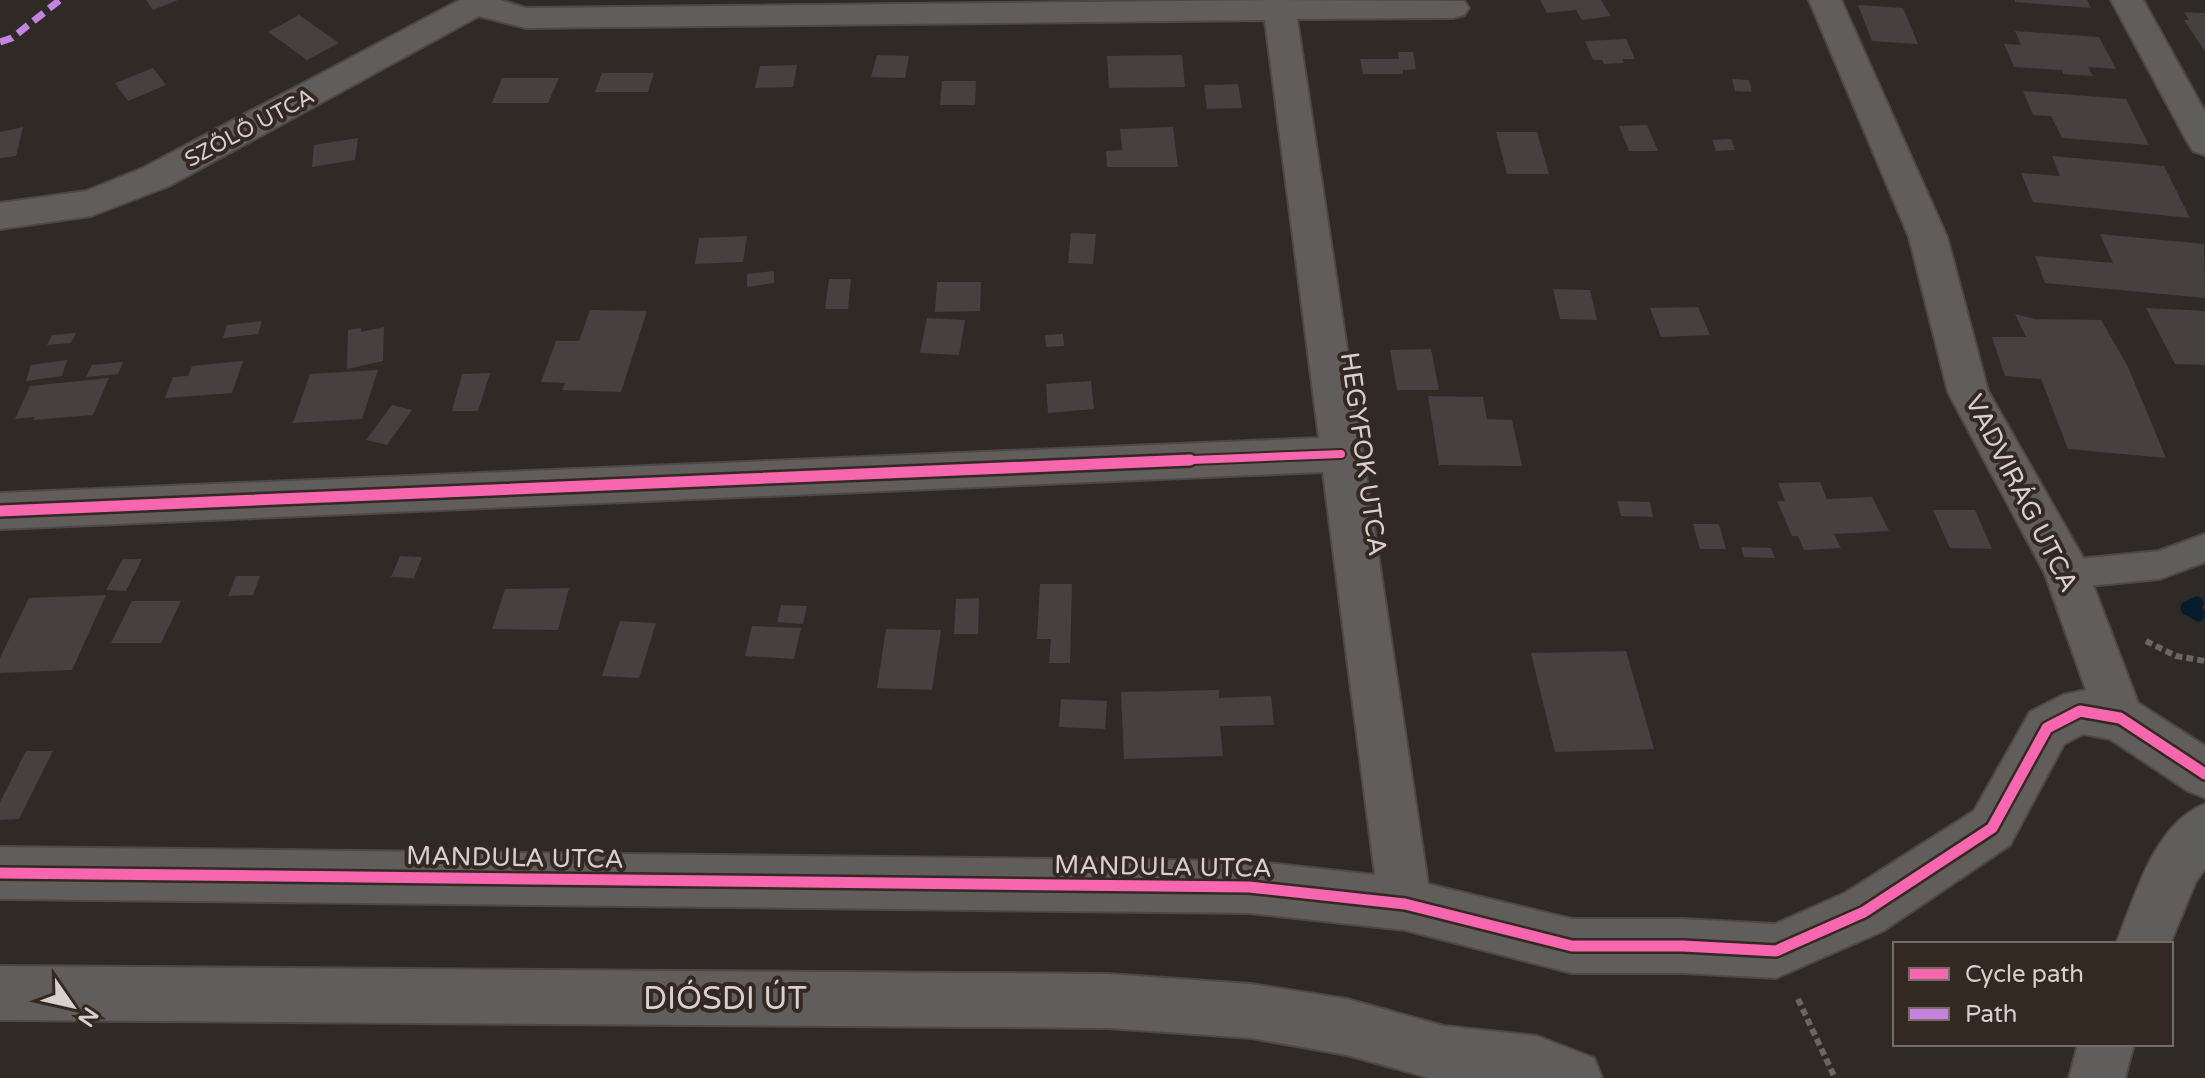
<svg xmlns="http://www.w3.org/2000/svg" width="2205" height="1078" font-family="'Varela Round',sans-serif">
<style>
.lines{fill:none;stroke-linecap:round;stroke-linejoin:round}
.stream{fill:#061c2d;fill-rule:evenodd}
.building{fill:#464140}
.service-casing{stroke:#4d4845;stroke-width:4}
.minor-casing{stroke:#4d4845;stroke-width:4}
.tertiary-casing{stroke:#4d4845;stroke-width:4}
.secondary-casing{stroke:#4d4845;stroke-width:4}
.path{stroke:#6a6664;stroke-width:6;stroke-dasharray:7 4;stroke-linecap:butt}
.service{fill:#615d5a;fill-rule:evenodd}
.minor{fill:#615d5a;fill-rule:evenodd}
.tertiary{fill:#615d5a;fill-rule:evenodd}
.secondary{fill:#615d5a;fill-rule:evenodd}
.quiet{stroke:#c483df;stroke-width:7;stroke-dasharray:13 7;stroke-linecap:butt}
.cycleway-far1-casing{stroke:#332922;stroke-width:12}
.cycleway-casing{stroke:#332922;stroke-width:16}
.cycleway-far1{stroke:#f766af;stroke-width:8}
.cycleway{stroke:#f766af;stroke-width:11}
.labels{text-anchor:middle;stroke-width:8;stroke-linejoin:round;paint-order:stroke}
.far-street-label{font-size:22px;fill:#d7d0cc;stroke:#332922}
.street-label{font-size:26px;fill:#d7d0cc;stroke:#332922}
.near-street-label{font-size:32px;fill:#d7d0cc;stroke:#332922}
</style>
<rect width="100%" height="100%" fill="#2f2a26"/>
<g class="lines">
<polygon class="stream" points="2196,596 2202,598 2204,603 2202,608 2205,612 2204,620 2198,622 2182,613 2180,608 2182,603"/>
</g>
<g class="building">
<polygon points="146,0 178,0 153,10"/>
<polygon points="1540,0 1601,0 1611,16 1582,20 1576,10 1547,13"/>
<polygon points="2015,0 2087,0 2091,8 2015,2"/>
<polygon points="1858,5 1903,8 1918,44 1872,41"/>
<polygon points="2184,12 2205,13 2205,51 2184,20 2189,20"/>
<polygon points="299,15 339,43 307,60 268,32"/>
<polygon points="2015,31 2099,37 2116,69 2088,67 2093,76 2063,74 2062,70 2014,67 2004,44 2021,45"/>
<polygon points="1626,39 1635,59 1622,59 1624,63 1604,64 1602,60 1593,60 1585,41"/>
<polygon points="1398,52 1413,52 1416,69 1403,70 1403,74 1363,74 1360,59 1399,59"/>
<polygon points="877,55 909,56 905,78 871,77"/>
<polygon points="1182,55 1185,87 1109,88 1107,56"/>
<polygon points="797,65 793,87 755,88 760,66"/>
<polygon points="153,68 166,85 128,101 115,83"/>
<polygon points="602,73 654,73 648,92 595,92"/>
<polygon points="502,78 559,78 548,103 492,103"/>
<polygon points="1732,79 1749,80 1752,92 1735,91"/>
<polygon points="942,81 976,81 975,105 940,105"/>
<polygon points="1238,84 1242,108 1207,109 1204,85"/>
<polygon points="2023,91 2126,99 2149,145 2062,138 2051,116 2033,115"/>
<polygon points="1647,125 1658,151 1629,151 1619,126"/>
<polygon points="23,127 16,156 0,158 0,132"/>
<polygon points="1173,127 1178,167 1107,167 1106,151 1122,150 1120,129"/>
<polygon points="1496,132 1537,132 1549,174 1507,174"/>
<polygon points="358,138 355,160 312,167 314,145"/>
<polygon points="1731,139 1735,150 1716,151 1712,140"/>
<polygon points="2052,156 2164,166 2190,218 2033,202 2021,173 2060,176"/>
<polygon points="1071,233 1096,234 1093,264 1068,263"/>
<polygon points="2100,234 2204,244 2205,298 2045,283 2035,256 2113,263"/>
<polygon points="747,236 743,262 695,264 699,238"/>
<polygon points="774,271 774,283 747,287 747,274"/>
<polygon points="829,279 851,279 848,309 825,309"/>
<polygon points="937,282 981,282 980,311 935,312"/>
<polygon points="1553,289 1590,290 1597,320 1560,319"/>
<polygon points="1698,307 1710,335 1661,337 1650,308"/>
<polygon points="2146,308 2205,311 2205,365 2175,364"/>
<polygon points="590,310 647,311 621,392 562,390 565,383 541,382 556,341 579,341"/>
<polygon points="2015,314 2035,319 2101,320 2128,367 2166,458 2068,449 2041,379 2005,376 1992,337 2026,337"/>
<polygon points="927,318 965,320 959,355 920,353"/>
<polygon points="262,321 258,334 223,338 227,325"/>
<polygon points="384,327 383,361 347,369 348,330 361,328 361,332"/>
<polygon points="76,333 71,343 47,345 52,335"/>
<polygon points="1063,334 1064,346 1046,347 1045,335"/>
<polygon points="1431,349 1439,390 1397,390 1390,350"/>
<polygon points="67,360 62,376 26,381 31,365"/>
<polygon points="243,361 232,393 165,398 173,377 188,376 192,366"/>
<polygon points="123,362 118,374 86,377 92,365"/>
<polygon points="378,370 362,419 293,423 310,374"/>
<polygon points="490,373 478,411 452,411 462,374"/>
<polygon points="109,378 93,415 33,420 35,417 15,419 30,386"/>
<polygon points="1091,381 1094,409 1048,413 1046,384"/>
<polygon points="1428,396 1483,397 1487,419 1512,420 1522,466 1439,465"/>
<polygon points="392,405 412,410 387,445 366,440"/>
<polygon points="1820,482 1827,499 1872,497 1889,531 1834,534 1841,548 1804,550 1798,536 1792,536 1777,501 1785,501 1778,483"/>
<polygon points="1617,501 1650,502 1653,517 1621,516"/>
<polygon points="1933,510 1975,510 1992,549 1950,548"/>
<polygon points="1693,524 1719,524 1726,549 1700,549"/>
<polygon points="1741,547 1771,548 1775,558 1744,557"/>
<polygon points="400,556 422,557 414,578 391,577"/>
<polygon points="123,559 142,559 126,591 106,590"/>
<polygon points="236,576 260,576 253,595 228,596"/>
<polygon points="1040,584 1072,584 1070,663 1049,663 1051,639 1037,639"/>
<polygon points="569,588 558,630 492,629 505,589"/>
<polygon points="106,595 72,670 0,673 0,658 29,598"/>
<polygon points="979,598 978,634 954,634 956,599"/>
<polygon points="132,601 181,601 161,643 111,643"/>
<polygon points="781,605 807,606 803,624 777,622"/>
<polygon points="620,621 656,623 639,678 602,676"/>
<polygon points="752,626 801,628 794,659 745,656"/>
<polygon points="886,629 941,630 932,690 877,688"/>
<polygon points="1626,651 1654,749 1555,752 1531,653"/>
<polygon points="1219,690 1219,698 1271,696 1274,725 1220,726 1223,756 1124,759 1121,692"/>
<polygon points="1061,699 1107,701 1105,729 1059,727"/>
<polygon points="26,751 53,751 19,819 0,820 0,802"/>
</g>
<g class="lines">
<defs>
<polygon id="service" points="2205,534 2205,562 2160,579 2068,588 2056,584 2052,574 2056,564 2068,560 2159,551"/>
<g id="minor">
<polygon points="460,0 500,0 526,8 1277,0 1464,1 1469,8 1464,15 1453,18 1297,19 1428,884 1572,919 1683,919 1775,924 1845,893 1974,811 2030,712 2063,695 2086,690 2045,574 1948,392 1909,237 1809,0 1841,0 1947,237 1988,391 2082,556 2138,703 2205,746 2205,798 2188,791 2110,739 2083,734 2064,744 2010,845 1883,931 1776,978 1683,973 1572,973 1405,930 1249,913 0,899 0,847 1249,861 1375,875 1323,472 0,529 0,493 1319,438 1265,20 526,28 479,16 169,186 91,216 0,229 0,203 86,191 143,168"/>
<polygon points="2111,0 2143,0 2205,112 2205,155 2193,151 2188,143"/>
</g>
<g id="tertiary">
<path d="M2205,804V869L2196,881L2170,944H2116C2136,896 2153,825 2205,804Z"/>
<polygon points="2078,1044 2134,1044 2125,1078 2069,1078"/>
</g>
<polygon id="secondary" points="0,966 1108,974 1251,984 1347,999 1444,1026 1537,1036 1594,1058 1602,1078 1430,1078 1347,1055 1251,1038 1108,1028 0,1020"/>
</defs>
<use href="#service" class="service-casing"/>
<use href="#minor" class="minor-casing"/>
<use href="#tertiary" class="tertiary-casing"/>
<use href="#secondary" class="secondary-casing"/>
<g class="path">
<polyline points="2146,641 2176,656 2205,661"/>
<polyline points="1798,999 1835,1078"/>
</g>
<use href="#service" class="service"/>
<use href="#minor" class="minor"/>
<use href="#tertiary" class="tertiary"/>
<use href="#secondary" class="secondary"/>
<polyline class="quiet" points="0,42 12,38 60,0"/>
<defs>
<polyline id="cycleway-far1" points="1143,462 1341,454"/>
<g id="cycleway">
<polyline points="0,511 1190,460"/>
<polyline points="0,873 1249,887 1405,904 1572,946 1683,946 1776,951 1864,912 1992,828 2047,728 2080,711 2120,718 2205,774"/>
</g>
</defs>
<use href="#cycleway-far1" class="cycleway-far1-casing"/>
<use href="#cycleway" class="cycleway-casing"/>
<use href="#cycleway-far1" class="cycleway-far1"/>
<use href="#cycleway" class="cycleway"/>
</g>
<g class="labels">
<g class="far-street-label">
<text transform="translate(249 127) rotate(-28)" y="8">SZŐLŐ UTCA</text>
</g>
<g class="street-label">
<text transform="translate(1364 454) rotate(82)" y="9">HEGYFOK UTCA</text>
<text transform="translate(2022 493) rotate(63)" y="9">VADVIRÁG UTCA</text>
<text transform="translate(515 857) rotate(1)" y="9">MANDULA UTCA</text>
<text transform="translate(1163 866) rotate(1)" y="9">MANDULA UTCA</text>
</g>
<g class="near-street-label">
<text x="725" y="1009">DIÓSDI ÚT</text>
</g>
</g>
<rect x="1893" y="942" width="280" height="104" fill="#332922" stroke="#756c66" stroke-width="2"/>
<rect x="1909" y="968" width="40" height="12" fill="#f766af" stroke="#756c66" stroke-width="2"/>
<text x="1965" y="982" font-size="24" fill="#d7d0cc">Cycle path</text>
<rect x="1909" y="1008" width="40" height="12" fill="#c483df" stroke="#756c66" stroke-width="2"/>
<text x="1965" y="1022" font-size="24" fill="#d7d0cc">Path</text>
<g transform="translate(72 1006) rotate(124)" stroke="#332922" stroke-width="6" paint-order="stroke">
<path d="M0-6L14 30L0 20L-14 30Z" fill="#d7d0cc"/>
<text y="-12" font-size="22" font-weight="bold" text-anchor="middle" fill="#d7d0cc">N</text>
</g>
</svg>
